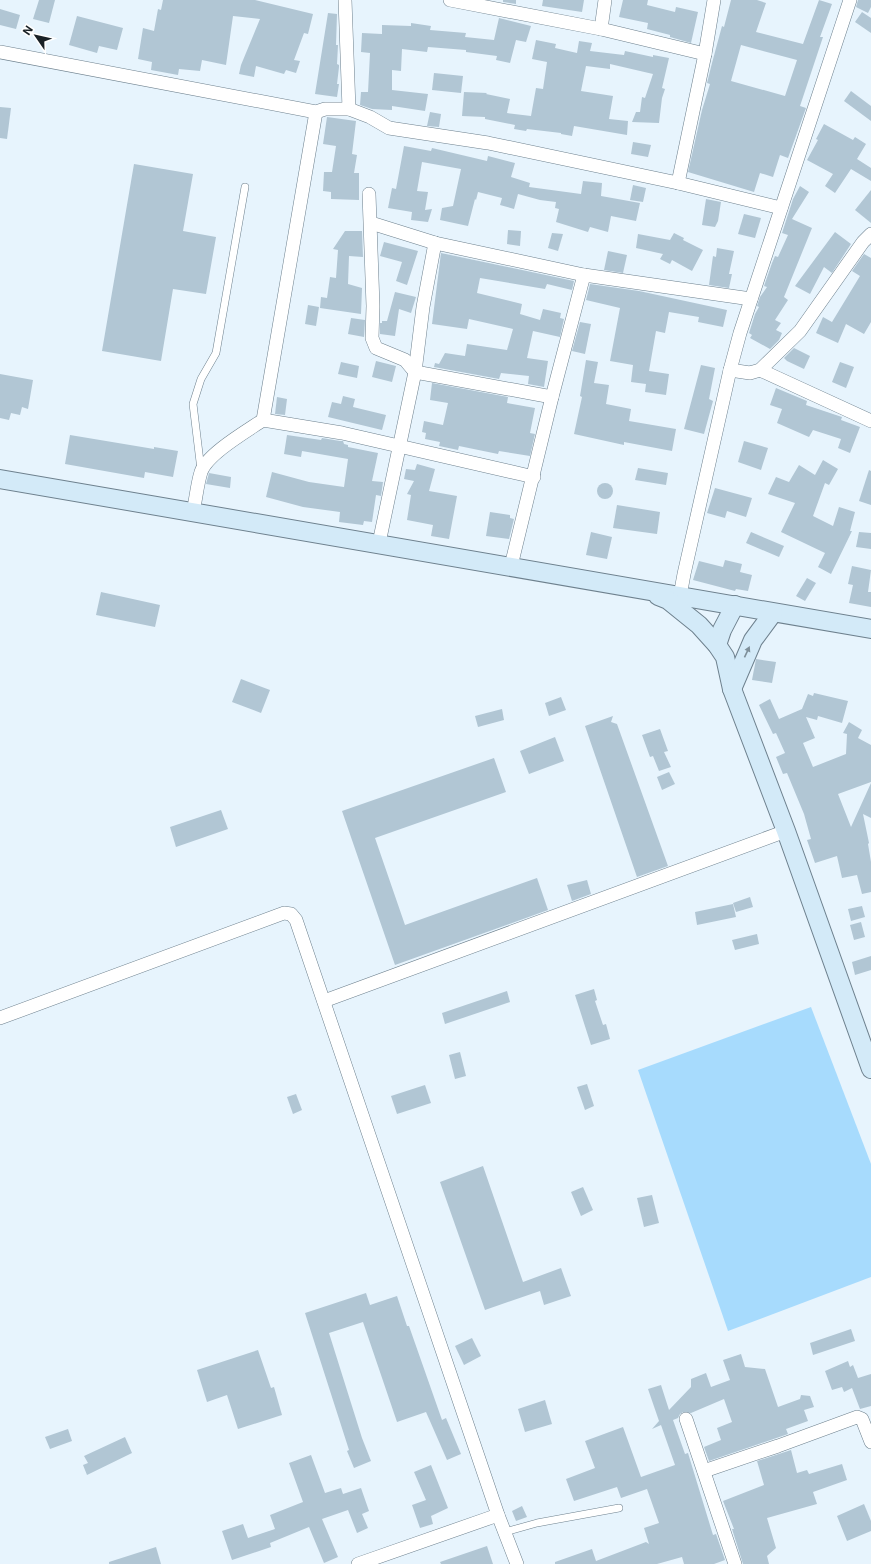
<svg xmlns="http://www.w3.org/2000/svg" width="871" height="1564" font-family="Inter,sans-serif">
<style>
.green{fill:#a7dbfd}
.building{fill:#b1c6d4;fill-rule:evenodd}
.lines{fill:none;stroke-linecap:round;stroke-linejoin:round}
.lane-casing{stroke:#6e818e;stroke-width:8}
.street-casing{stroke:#6e818e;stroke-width:14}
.secondary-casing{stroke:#6e818e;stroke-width:20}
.lane{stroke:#fff;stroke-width:7}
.street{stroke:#fff;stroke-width:13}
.secondary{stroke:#d3eaf8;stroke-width:18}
.oneway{fill:#7f909a}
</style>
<rect width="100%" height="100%" fill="#e7f4fd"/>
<polygon class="green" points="811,1007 871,1164 871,1277 728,1331 638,1070"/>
<g class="building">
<polygon points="39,0 55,0 49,23 33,19"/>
<polygon points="163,0 255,0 313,14 308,34 304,33 294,60 300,61 296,73 286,70 284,74 256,66 254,77 239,74 241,65 260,19 233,16 226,65 202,60 200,71 179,69 178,75 151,70 152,62 138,59 143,28 154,31 158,9 161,10"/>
<polygon points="503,0 516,0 516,4 503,2"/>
<polygon points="543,0 584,0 582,12 542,6"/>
<polygon points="623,0 648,0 647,5 675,12 676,7 698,12 691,43 670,37 670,35 647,29 648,23 619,17"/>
<path d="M731,0H757L766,3L756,32L803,44L819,0L832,4L820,37H823L800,106L806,108L788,158L780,155L773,177L760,173L754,192L688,172L702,110L710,84L707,83L712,63L722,26L724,27ZM741,45L797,60L785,96L731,81Z"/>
<polygon points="858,0 871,0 871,7 868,13 856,7"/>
<polygon points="0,9 20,15 16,29 0,25"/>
<polygon points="862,12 871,18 871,33 855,22"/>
<polygon points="328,13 337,14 336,45 338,45 337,64 339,65 339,67 337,84 339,84 337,97 315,94"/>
<polygon points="77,16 123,28 117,50 99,46 97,53 69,45"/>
<polygon points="499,18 531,26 526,42 516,40 510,63 496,60 497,56 466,52 466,50 428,47 427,52 402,49 401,71 392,70 392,90 428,94 425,111 392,106 392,110 372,109 360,105 361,92 368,92 370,53 361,52 362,33 382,34 382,25 411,26 411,23 431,26 430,30 466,33 465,37 494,40"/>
<polygon points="536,40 556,44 555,48 577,53 579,41 592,43 590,51 624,55 625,51 653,57 653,55 669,58 662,88 665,89 662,98 659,123 632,122 636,112 640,112 642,97 645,98 653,74 610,64 610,69 586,66 581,91 613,96 609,119 628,121 627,135 574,126 572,136 561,134 561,133 527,129 526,131 514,129 515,125 485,119 485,117 462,116 464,92 487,93 486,94 510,99 507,113 531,116 536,88 543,89 547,62 532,59"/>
<polygon points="434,73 463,76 461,93 432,90"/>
<polygon points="851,91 871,106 871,121 844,101"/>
<polygon points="0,107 11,108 7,139 0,138"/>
<polygon points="430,112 441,114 439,127 427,126"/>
<polygon points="327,117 356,121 352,154 357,155 354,173 359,173 359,200 331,199 331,192 323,191 324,172 332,172 336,146 323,144"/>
<polygon points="824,124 853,140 855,137 866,144 857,159 871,168 871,181 851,169 835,193 825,186 833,174 807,160 818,140 816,139"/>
<polygon points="633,142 651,145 648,157 631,154"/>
<polygon points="404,146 431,151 432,148 487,161 488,156 515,163 511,177 530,183 529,187 581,194 583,181 602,183 601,196 640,203 636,221 611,216 608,232 590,227 588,232 556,222 559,209 555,208 556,202 540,200 518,194 514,209 500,205 502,198 478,192 476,200 475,199 468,226 440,220 442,208 453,206 461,169 422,162 417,191 428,192 425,210 432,209 428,222 411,220 412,212 388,208 392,188 396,189"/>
<polygon points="134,164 193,174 183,231 216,237 206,294 173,289 161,361 102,351"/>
<polygon points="633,185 646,188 643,202 630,200"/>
<polygon points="800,186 809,192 792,219 812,228 784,297 788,300 775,320 781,323 776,330 782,333 779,340 770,349 750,338 752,335 749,333 755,314 759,307 757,306 760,297 767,287 764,286 772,263 775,256 778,257 788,235 782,233 793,199"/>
<polygon points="871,190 871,223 855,210"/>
<polygon points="706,199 721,202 718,221 715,227 702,225"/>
<polygon points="744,214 761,218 755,238 738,234"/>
<polygon points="508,230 521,231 520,246 507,244"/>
<polygon points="345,231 362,231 363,257 349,256 348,284 362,288 361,314 320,308 321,297 327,298 330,277 336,278 338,250 333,249"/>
<polygon points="835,232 851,244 832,273 824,267 810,294 795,286"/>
<polygon points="552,233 563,234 558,251 548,248"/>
<polygon points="674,233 684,238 683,240 703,250 692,271 672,260 670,264 660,259 663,254 636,248 638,234 670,240"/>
<polygon points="384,242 418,251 407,285 396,281 402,262 380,256"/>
<polygon points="717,248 734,251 729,274 732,274 729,288 709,285 713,256 716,257"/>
<polygon points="608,251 627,255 623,273 604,270"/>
<polygon points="441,253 574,281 572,290 547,284 545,289 480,278 477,293 522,304 520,314 540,320 543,309 561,313 560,318 564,319 560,337 533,331 527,358 548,361 544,387 528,384 529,376 501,373 499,379 434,367 435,363 439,364 445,353 465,356 467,344 507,350 513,329 469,319 467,329 432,324"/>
<polygon points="864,254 871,258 871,322 864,334 846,324 838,343 816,333 823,317 832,322 860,276 852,271"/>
<polygon points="590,284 639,291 727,310 723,327 698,322 699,317 669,312 665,333 656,331 649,371 669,374 666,395 645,392 646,384 631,382 633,365 610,361 620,308 586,300"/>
<polygon points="395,292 416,297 411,313 399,309 395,336 380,334 380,323 382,323 382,321 387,321"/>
<polygon points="308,305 319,307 316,326 305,324"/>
<polygon points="351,318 365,320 364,337 348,334"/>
<polygon points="580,322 591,324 585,354 572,351"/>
<polygon points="794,348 810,356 804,369 787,361 784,358"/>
<polygon points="586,360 598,362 594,383 609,385 606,404 631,409 629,421 676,429 672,451 624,442 624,445 574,434 582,397 580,396"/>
<polygon points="376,361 396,366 392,382 372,377"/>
<polygon points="341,362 359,366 357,378 338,374"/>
<polygon points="840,362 854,367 846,388 832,382"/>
<polygon points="701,365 715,368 709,399 713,401 704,434 684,429"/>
<polygon points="0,374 33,380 28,409 22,407 20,415 11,413 9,420 0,418"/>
<polygon points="432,383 508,397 507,403 535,408 530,433 535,434 530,456 499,451 498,454 459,446 458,450 439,446 440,442 425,439 426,433 422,432 424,421 443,425 448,403 430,400"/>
<polygon points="776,388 807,401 806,405 842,417 841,420 860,427 850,453 838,448 841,439 813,430 809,437 777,423 782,409 770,405"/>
<polygon points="343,396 355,399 353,407 386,415 382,430 328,417 332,402 341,404"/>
<polygon points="277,397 287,399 285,415 275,414"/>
<polygon points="70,435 154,449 154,447 178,451 173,477 145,472 144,478 65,464"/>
<polygon points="287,435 321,440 322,438 340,441 343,441 344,444 348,445 348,447 378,453 372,481 383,482 381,496 376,495 372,522 364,521 363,525 339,522 340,512 303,507 266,497 272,472 309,482 344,487 348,459 302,451 301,457 284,454"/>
<polygon points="744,441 768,448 761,470 738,462"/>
<polygon points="823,460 838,469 829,485 825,483 813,516 833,526 839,507 855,512 850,531 852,531 831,574 818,567 825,553 781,532 795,503 768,494 776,477 789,482 799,465 815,475"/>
<polygon points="417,464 435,469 429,491 457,496 449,539 431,536 433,525 407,520 411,495 407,494 414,481 404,479 406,469 415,470"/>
<polygon points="638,468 668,473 666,485 635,480"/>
<polygon points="869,470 871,471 871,505 859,501"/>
<polygon points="209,473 231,477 230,488 206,484"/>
<circle cx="605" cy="491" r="8"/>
<polygon points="715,488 752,498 746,517 727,511 725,518 707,513"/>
<polygon points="617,505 660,512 657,534 613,528"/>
<polygon points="490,512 510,515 510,518 514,519 509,539 486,536"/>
<polygon points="591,532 612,537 607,559 586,555"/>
<polygon points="751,532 784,546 779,557 746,543"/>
<polygon points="859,532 871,533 871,549 856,547"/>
<polygon points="725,560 742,564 740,572 752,575 748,591 736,589 735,591 693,580 699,561 723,567"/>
<polygon points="852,566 871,570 868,592 871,592 871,607 849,603 853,585 848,584"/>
<polygon points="807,578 816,583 805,601 796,596"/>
<polygon points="101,592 160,605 155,627 96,615"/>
<polygon points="756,659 776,662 772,683 752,680"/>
<polygon points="241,679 270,690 261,713 232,702"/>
<polygon points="814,693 848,701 842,723 818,716 817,720 806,717 815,738 803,743 813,767 846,754 847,734 843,733 849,722 862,730 858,738 871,745 871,782 838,794 851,827 871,783 871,818 863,814 869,843 868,844 871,862 871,892 862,894 857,875 842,878 837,856 815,863 807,840 811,839 804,814 787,773 783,774 776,757 785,753 776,733 773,734 759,705 770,699 779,719 802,709 808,694 813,696"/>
<polygon points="561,697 566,710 549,716 545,703"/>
<polygon points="502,709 504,720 478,727 475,716"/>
<polygon points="613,716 611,722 617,724 668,866 637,877 585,726"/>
<polygon points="660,729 668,751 664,752 671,767 659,771 653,756 650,757 642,735"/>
<polygon points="555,737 564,761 529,774 520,751"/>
<polygon points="494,758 506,792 375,838 405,925 537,878 548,910 395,965 342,811"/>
<polygon points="669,772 675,784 662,790 657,777"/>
<polygon points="221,810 228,829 176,847 170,827"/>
<polygon points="587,880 591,894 572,901 567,885"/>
<polygon points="750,897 753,907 736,912 733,903"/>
<polygon points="733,904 736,917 697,925 695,912"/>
<polygon points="862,906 865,917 851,921 848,909"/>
<polygon points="861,922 865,937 854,940 850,925"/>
<polygon points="757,934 759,944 735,950 732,940"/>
<polygon points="871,956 871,970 855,975 852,962"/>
<polygon points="594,989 597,1000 595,1001 603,1025 606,1024 610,1039 591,1045 575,995"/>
<polygon points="507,991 510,1002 445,1024 442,1013"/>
<polygon points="460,1052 466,1076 455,1079 449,1055"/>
<polygon points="587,1084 594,1106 585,1110 577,1087"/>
<polygon points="425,1085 431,1103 397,1114 391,1096"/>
<polygon points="296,1094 302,1110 293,1114 287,1097"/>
<polygon points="483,1166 523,1282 561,1268 571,1296 544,1305 540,1291 485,1310 440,1182"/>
<polygon points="583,1187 593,1210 581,1216 571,1192"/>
<polygon points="652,1195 659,1223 644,1227 637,1198"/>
<polygon points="366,1293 370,1305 397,1296 407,1326 409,1326 442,1420 446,1418 461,1454 447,1460 426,1412 397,1422 363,1322 329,1333 362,1438 371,1461 354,1468 347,1451 349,1450 305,1313"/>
<polygon points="851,1329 855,1341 813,1355 810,1343"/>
<polygon points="472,1338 481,1356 464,1365 455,1346"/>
<polygon points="258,1350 271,1388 274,1387 282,1415 238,1429 227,1395 207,1402 197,1370"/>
<polygon points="741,1354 745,1367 765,1369 778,1407 800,1399 801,1395 810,1396 814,1407 804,1410 808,1421 786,1429 788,1434 709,1461 704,1447 721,1440 717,1428 732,1422 724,1399 691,1413 683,1412 680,1414 678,1418 673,1420 685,1454 688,1453 713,1535 716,1534 725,1560 714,1564 684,1564 682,1557 657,1564 555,1564 555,1562 592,1549 596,1561 646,1542 649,1544 644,1528 659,1523 647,1489 621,1498 617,1487 574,1501 566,1479 595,1468 585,1441 623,1427 641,1477 675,1465 661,1425 652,1429 659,1421 648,1389 661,1385 669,1410 691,1387 691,1379 706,1373 711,1387 730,1380 723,1360"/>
<polygon points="848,1361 850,1367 853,1365 858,1378 871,1374 871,1406 860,1409 852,1388 844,1392 842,1387 832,1390 825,1371"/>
<polygon points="545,1400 552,1424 525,1432 518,1409"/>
<polygon points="68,1429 72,1441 50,1449 45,1437"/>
<polygon points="125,1437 132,1453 87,1475 83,1465 88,1463 84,1456"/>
<polygon points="791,1450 797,1473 807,1470 809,1474 842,1464 847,1480 813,1492 817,1504 767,1518 776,1548 767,1556 769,1564 743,1564 732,1529 734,1529 723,1501 764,1485 757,1461"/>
<polygon points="311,1455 325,1493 341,1488 343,1494 361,1488 369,1511 362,1514 368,1528 357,1533 348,1510 322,1519 338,1557 324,1563 309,1527 270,1543 271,1547 232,1560 222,1531 243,1524 248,1538 275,1529 270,1515 303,1502 289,1463"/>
<polygon points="431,1465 448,1508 431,1516 433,1524 420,1528 412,1505 426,1500 414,1472"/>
<polygon points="864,1504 871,1521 871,1531 847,1541 837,1516"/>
<polygon points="522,1506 527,1517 516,1521 512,1511"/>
<polygon points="487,1546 493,1564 441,1564 440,1562"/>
<polygon points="156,1547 161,1564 109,1564 109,1562"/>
</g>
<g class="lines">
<defs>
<g id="lane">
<polyline points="201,470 193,404 201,379 216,353 245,187"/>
<polyline points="505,1532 537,1523 619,1508"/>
</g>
<g id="street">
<polyline points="345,0 349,109"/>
<polyline points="450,0 601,29 705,54"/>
<polyline points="601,29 605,0"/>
<polyline points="0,52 316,112 325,109 349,109 370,117 389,128 488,143 678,183 781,208"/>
<polyline points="678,183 705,54 714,0"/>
<polyline points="369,194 373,306 372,338 376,348 405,360 415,372 552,397"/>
<polyline points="371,223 435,243 584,275 751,299"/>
<polyline points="730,370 750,373 760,370 800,331 863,242 871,234"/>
<polyline points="760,370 871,421"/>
<polyline points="263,420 316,112"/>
<path d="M193,512C196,499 197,485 201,472C207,454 247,431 263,420L342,433L534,477"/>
<polyline points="379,543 415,372 423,307 435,243"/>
<polyline points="511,566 552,397 584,275"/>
<polyline points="680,596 684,574 730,370 740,333 850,0"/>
<polyline points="324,1001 786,831"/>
<polyline points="0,1018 284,913 291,914 296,920 498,1515 517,1564"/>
<polyline points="686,1419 735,1564"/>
<polyline points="704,1471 778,1446 857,1417 862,1419 871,1442"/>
<polyline points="358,1564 498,1515"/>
</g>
<g id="secondary">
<polyline points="0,479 871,629"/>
<polyline points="658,596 668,600 699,625 717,645 725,657 732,689 786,831 871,1069"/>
<polyline points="717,645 722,630 735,605"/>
<polyline points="732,689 753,640 773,613"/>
</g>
</defs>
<use href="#lane" class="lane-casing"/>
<use href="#street" class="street-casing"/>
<use href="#secondary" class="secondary-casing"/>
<use href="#lane" class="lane"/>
<use href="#street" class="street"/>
<use href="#secondary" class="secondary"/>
</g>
<defs><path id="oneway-solid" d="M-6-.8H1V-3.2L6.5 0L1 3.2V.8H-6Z"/></defs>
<use class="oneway" href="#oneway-solid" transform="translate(747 652) rotate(-65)"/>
<g transform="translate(36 36) rotate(304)" stroke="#ffffff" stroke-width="3" paint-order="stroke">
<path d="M0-3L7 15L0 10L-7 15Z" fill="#192126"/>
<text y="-6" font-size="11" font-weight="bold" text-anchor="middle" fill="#192126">N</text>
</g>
</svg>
